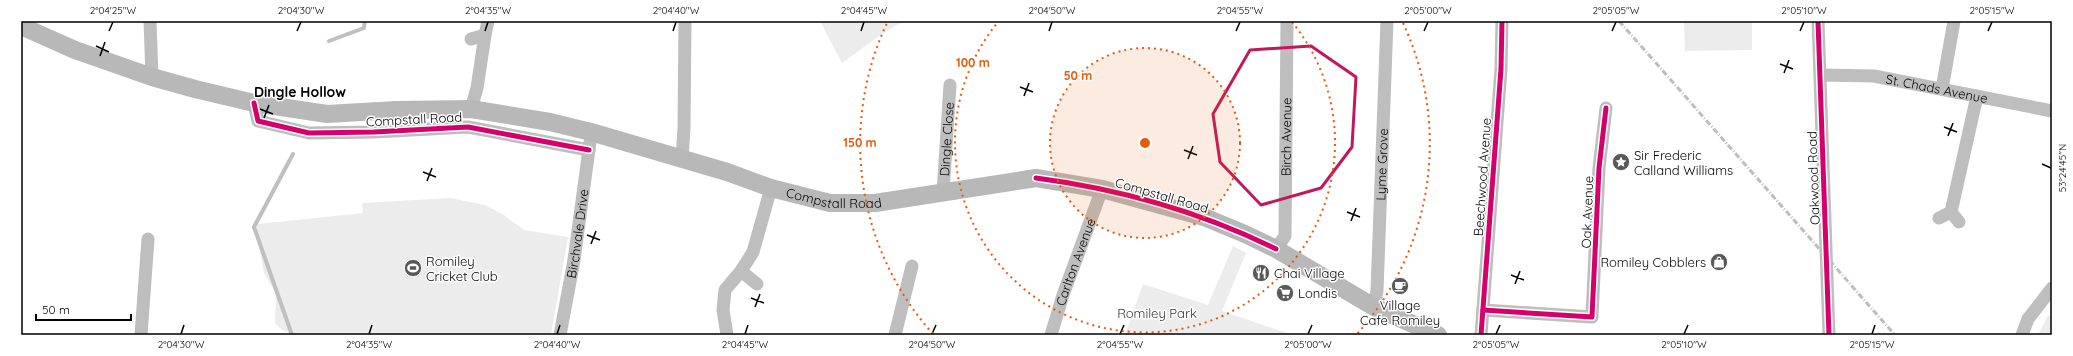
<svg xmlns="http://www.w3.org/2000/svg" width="2073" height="356" font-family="Quicksand,sans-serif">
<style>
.green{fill:#ececec}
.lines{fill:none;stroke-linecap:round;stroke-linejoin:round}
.stream{stroke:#bfbfbf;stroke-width:4}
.street{stroke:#bebebe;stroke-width:13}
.secondary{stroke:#b8b8b8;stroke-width:18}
.rail{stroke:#bebebe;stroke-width:3;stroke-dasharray:6 2 1 2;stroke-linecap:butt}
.cycleway-casing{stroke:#fff;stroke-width:8}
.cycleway{stroke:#d6006c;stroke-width:5}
.marked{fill:none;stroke:#c2185b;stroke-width:3;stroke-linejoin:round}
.ticks{fill:none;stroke:#000;stroke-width:1.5}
.ring{fill:none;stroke:#e8590c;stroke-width:2;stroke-dasharray:2 4}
.labels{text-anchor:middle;stroke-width:3;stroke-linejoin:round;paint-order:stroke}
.street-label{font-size:13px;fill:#000;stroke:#fff}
.poi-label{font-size:13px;fill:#000;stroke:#fff;text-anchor:start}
.park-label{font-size:13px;fill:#333;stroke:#fff}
.neighbourhood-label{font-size:14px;font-weight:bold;fill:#000;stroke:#fff}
.centre{fill:#e8590c;stroke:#fff;stroke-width:2}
.ring-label{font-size:12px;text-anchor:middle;font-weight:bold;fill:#e8590c;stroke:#fff;stroke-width:3;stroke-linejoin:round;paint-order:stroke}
.neatline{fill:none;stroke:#000;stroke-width:1.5}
.ticks-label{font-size:10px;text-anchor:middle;fill:#000}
</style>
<rect width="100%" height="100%" fill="#fff"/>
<g class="green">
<polygon points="820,21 905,21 886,31 842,63"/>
<polygon points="1684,21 1752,21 1752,50 1685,51"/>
<polygon points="450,198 485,205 504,215 524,230 568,237 551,335 293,335 281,329 275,323 276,294 264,273 256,230 258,224 363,213 362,203"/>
<polygon points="1233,246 1246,253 1222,311 1293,335 1125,335 1143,284 1208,305"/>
<polygon points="2052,315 2052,335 2038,335 2048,316"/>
</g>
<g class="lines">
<g class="stream">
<polyline points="329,41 364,28 365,21"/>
<polyline points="292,335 254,227 293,154"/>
</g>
<g class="street">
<polyline points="150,21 152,77"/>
<polyline points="1818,21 1829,335"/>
<polyline points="485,35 488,21"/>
<polyline points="471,39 485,35 477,88 471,109"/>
<path id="s1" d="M1821,75L1874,76L2052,111"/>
<polyline points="1942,89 1954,21"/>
<polyline points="254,103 258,121 309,133 374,132 468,127 589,150"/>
<polyline points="682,159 684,128 685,21"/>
<path id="s2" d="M943,193L950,85"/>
<polyline points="1951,212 1959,222"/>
<polyline points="1939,218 1951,212 1977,96"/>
<path id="s3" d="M1276,249L1285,236L1287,21"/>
<polyline points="757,284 741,271 753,252 771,188"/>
<path id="s4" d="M1374,307L1377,291L1387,21"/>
<polyline points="1483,310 1592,317 1599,168 1606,108"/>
<polyline points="141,335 148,239"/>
<path id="s5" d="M560,335L574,260L590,142"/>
<polyline points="727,335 723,310 725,290 741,271"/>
<polyline points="895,335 912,266"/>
<path id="s6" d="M1051,335L1063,295L1102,189"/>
<polyline points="1481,335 1501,69 1502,21"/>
<polyline points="2022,335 2028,319 2052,288"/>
</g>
<path class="secondary" id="s7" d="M21,26L75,50L152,77L195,89L254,103L327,114L396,110L471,109L550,122L591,132L727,172L771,188L830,203H875L1036,178L1102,189L1204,217L1245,234L1276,249L1374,307L1438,335"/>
<polyline class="rail" points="1619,21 1895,335"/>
<defs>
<g id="cycleway">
<polyline points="1818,21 1829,335"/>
<polyline points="254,103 258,121 309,133 374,132 468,127 589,150"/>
<path d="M1036,178C1120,189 1201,212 1276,249"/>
<polyline points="1483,310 1592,317 1599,168 1606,108"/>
<polyline points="1481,335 1501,69 1502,21"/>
</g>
</defs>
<use href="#cycleway" class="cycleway-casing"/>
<use href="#cycleway" class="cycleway"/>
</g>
<path class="marked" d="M1311,46L1356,77L1352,147L1321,188L1261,205L1220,162L1213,114L1250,50Z"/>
<path class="ticks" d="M109,31L113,22M297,31L301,22M485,31L488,22M673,31L676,22M861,31L864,22M1049,31L1052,22M1236,31L1240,22M1424,31L1428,22M1612,31L1616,22M1800,31L1804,22M1988,31L1992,22M96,46L109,52M100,56L105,42M1780,64L1793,69M1784,73L1789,60M1020,87L1033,92M1024,96L1029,83M260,109L273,114M264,118L269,105M1944,127L1957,132M1948,136L1953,123M1184,150L1197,155M1188,159L1193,146M2042,164L2051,168M423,172L436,177M427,181L432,168M1347,212L1360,217M1351,221L1356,208M587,235L600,240M591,244L596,231M1511,275L1524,280M1515,284L1520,271M751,298L764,303M755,307L760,294M181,334L184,325M369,334L372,325M557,334L560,325M745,334L748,325M932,334L936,325M1120,334L1124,325M1308,334L1312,325M1496,334L1500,325M1684,334L1688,325M1872,334L1875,325"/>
<circle cx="1145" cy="143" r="95" fill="#e8590c" fill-opacity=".12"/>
<g class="ring">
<circle cx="1145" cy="143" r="95"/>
<path d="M1292 22A190 190 0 1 1 998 22"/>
<path d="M933 334A285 285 0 0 1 887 23M1403 23A285 285 0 0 1 1357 334"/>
</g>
<defs>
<symbol id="sight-disc" viewBox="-11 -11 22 22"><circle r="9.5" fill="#595959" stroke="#fff"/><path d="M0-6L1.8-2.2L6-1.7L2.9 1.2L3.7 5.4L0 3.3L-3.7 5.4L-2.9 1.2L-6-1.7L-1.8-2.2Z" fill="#fff"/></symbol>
<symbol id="shop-disc" viewBox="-11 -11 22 22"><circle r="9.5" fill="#595959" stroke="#fff"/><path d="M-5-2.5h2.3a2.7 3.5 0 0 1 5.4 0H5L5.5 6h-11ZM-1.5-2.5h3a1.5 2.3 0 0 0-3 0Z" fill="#fff"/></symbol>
<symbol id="stadium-disc" viewBox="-11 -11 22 22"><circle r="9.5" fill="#595959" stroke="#fff"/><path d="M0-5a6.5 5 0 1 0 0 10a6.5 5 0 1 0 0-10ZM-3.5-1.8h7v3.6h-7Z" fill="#fff"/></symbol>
<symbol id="restaurant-disc" viewBox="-11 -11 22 22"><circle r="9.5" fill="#595959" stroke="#fff"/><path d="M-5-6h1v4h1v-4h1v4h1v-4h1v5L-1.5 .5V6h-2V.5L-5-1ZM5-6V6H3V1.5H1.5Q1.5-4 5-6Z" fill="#fff"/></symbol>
<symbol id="cafe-disc" viewBox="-11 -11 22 22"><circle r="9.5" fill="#595959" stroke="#fff"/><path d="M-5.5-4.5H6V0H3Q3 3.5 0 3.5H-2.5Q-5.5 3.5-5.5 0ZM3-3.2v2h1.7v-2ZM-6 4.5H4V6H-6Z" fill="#fff"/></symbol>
<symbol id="supermarket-disc" viewBox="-11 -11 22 22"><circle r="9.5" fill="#595959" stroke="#fff"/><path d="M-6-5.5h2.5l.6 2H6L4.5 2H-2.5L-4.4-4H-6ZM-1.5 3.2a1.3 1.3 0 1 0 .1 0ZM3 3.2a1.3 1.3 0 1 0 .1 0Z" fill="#fff"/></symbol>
</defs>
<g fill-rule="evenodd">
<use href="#sight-disc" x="1611" y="152" width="20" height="20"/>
<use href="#shop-disc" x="1709" y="252" width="20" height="20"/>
<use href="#stadium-disc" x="403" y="258" width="20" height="20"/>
<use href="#restaurant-disc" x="1251" y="263" width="20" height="20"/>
<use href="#cafe-disc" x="1390" y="276" width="20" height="20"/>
<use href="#supermarket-disc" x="1275" y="283" width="20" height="20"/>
</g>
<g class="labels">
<g class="street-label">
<text dy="5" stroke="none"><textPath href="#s1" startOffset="117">St. Chads Avenue</textPath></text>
<text transform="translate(414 119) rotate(-3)" y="5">Compstall Road</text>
<text dy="5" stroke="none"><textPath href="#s3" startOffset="115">Birch Avenue</textPath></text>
<text dy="5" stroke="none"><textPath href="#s2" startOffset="54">Dingle Close</textPath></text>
<text dy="5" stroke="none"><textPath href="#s4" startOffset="143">Lyme Grove</textPath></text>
<text transform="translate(1482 177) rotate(-86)" y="5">Beechwood Avenue</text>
<text transform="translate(1813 178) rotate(-92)" y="5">Oakwood Road</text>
<text transform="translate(1162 195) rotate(16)" y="5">Compstall Road</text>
<text dy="5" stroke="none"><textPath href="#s7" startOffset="839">Compstall Road</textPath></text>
<text transform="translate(1587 212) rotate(-88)" y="5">Oak Avenue</text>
<text dy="5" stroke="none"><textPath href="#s5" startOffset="103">Birchvale Drive</textPath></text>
<text dy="5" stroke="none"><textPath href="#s6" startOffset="77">Carlton Avenue</textPath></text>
</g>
<g class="poi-label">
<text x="1634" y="160">Sir Frederic<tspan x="1634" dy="15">Calland Williams</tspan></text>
<text x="426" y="266">Romiley<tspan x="426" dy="15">Cricket Club</tspan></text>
<text x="1706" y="267" text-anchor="end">Romiley Cobblers</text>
<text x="1274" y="278">Chai Village</text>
<text x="1298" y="298">Londis</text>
<text x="1400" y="310" text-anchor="middle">Village<tspan x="1400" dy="15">Cafe Romiley</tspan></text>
</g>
<g class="park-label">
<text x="1157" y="318">Romiley Park</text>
</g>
<g class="neighbourhood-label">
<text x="300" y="97">Dingle Hollow</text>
</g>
</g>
<circle cx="1145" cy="143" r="6" class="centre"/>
<g class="ring-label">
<text x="973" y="67">100 m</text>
<text x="1078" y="80">50 m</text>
<text x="860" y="147">150 m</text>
</g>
<rect width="2073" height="356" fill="none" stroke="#ffffff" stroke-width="44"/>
<path d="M36 314v6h95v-6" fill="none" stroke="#000000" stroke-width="2"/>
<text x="42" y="314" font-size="12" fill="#000000" stroke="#ffffff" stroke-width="3" paint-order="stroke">50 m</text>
<rect x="22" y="22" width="2029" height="312" class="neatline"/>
<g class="ticks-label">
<text x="113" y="14">2°04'25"W</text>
<text x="301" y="14">2°04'30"W</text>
<text x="488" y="14">2°04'35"W</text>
<text x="676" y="14">2°04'40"W</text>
<text x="864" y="14">2°04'45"W</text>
<text x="1052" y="14">2°04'50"W</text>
<text x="1240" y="14">2°04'55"W</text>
<text x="1428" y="14">2°05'00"W</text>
<text x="1616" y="14">2°05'05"W</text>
<text x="1804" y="14">2°05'10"W</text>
<text x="1992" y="14">2°05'15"W</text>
<text transform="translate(2062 168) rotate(-90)" y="4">53°24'45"N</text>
<text x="181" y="348">2°04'30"W</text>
<text x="369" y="348">2°04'35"W</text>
<text x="557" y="348">2°04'40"W</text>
<text x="745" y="348">2°04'45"W</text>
<text x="932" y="348">2°04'50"W</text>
<text x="1120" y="348">2°04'55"W</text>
<text x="1308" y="348">2°05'00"W</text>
<text x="1496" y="348">2°05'05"W</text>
<text x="1684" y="348">2°05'10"W</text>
<text x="1872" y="348">2°05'15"W</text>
</g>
</svg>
